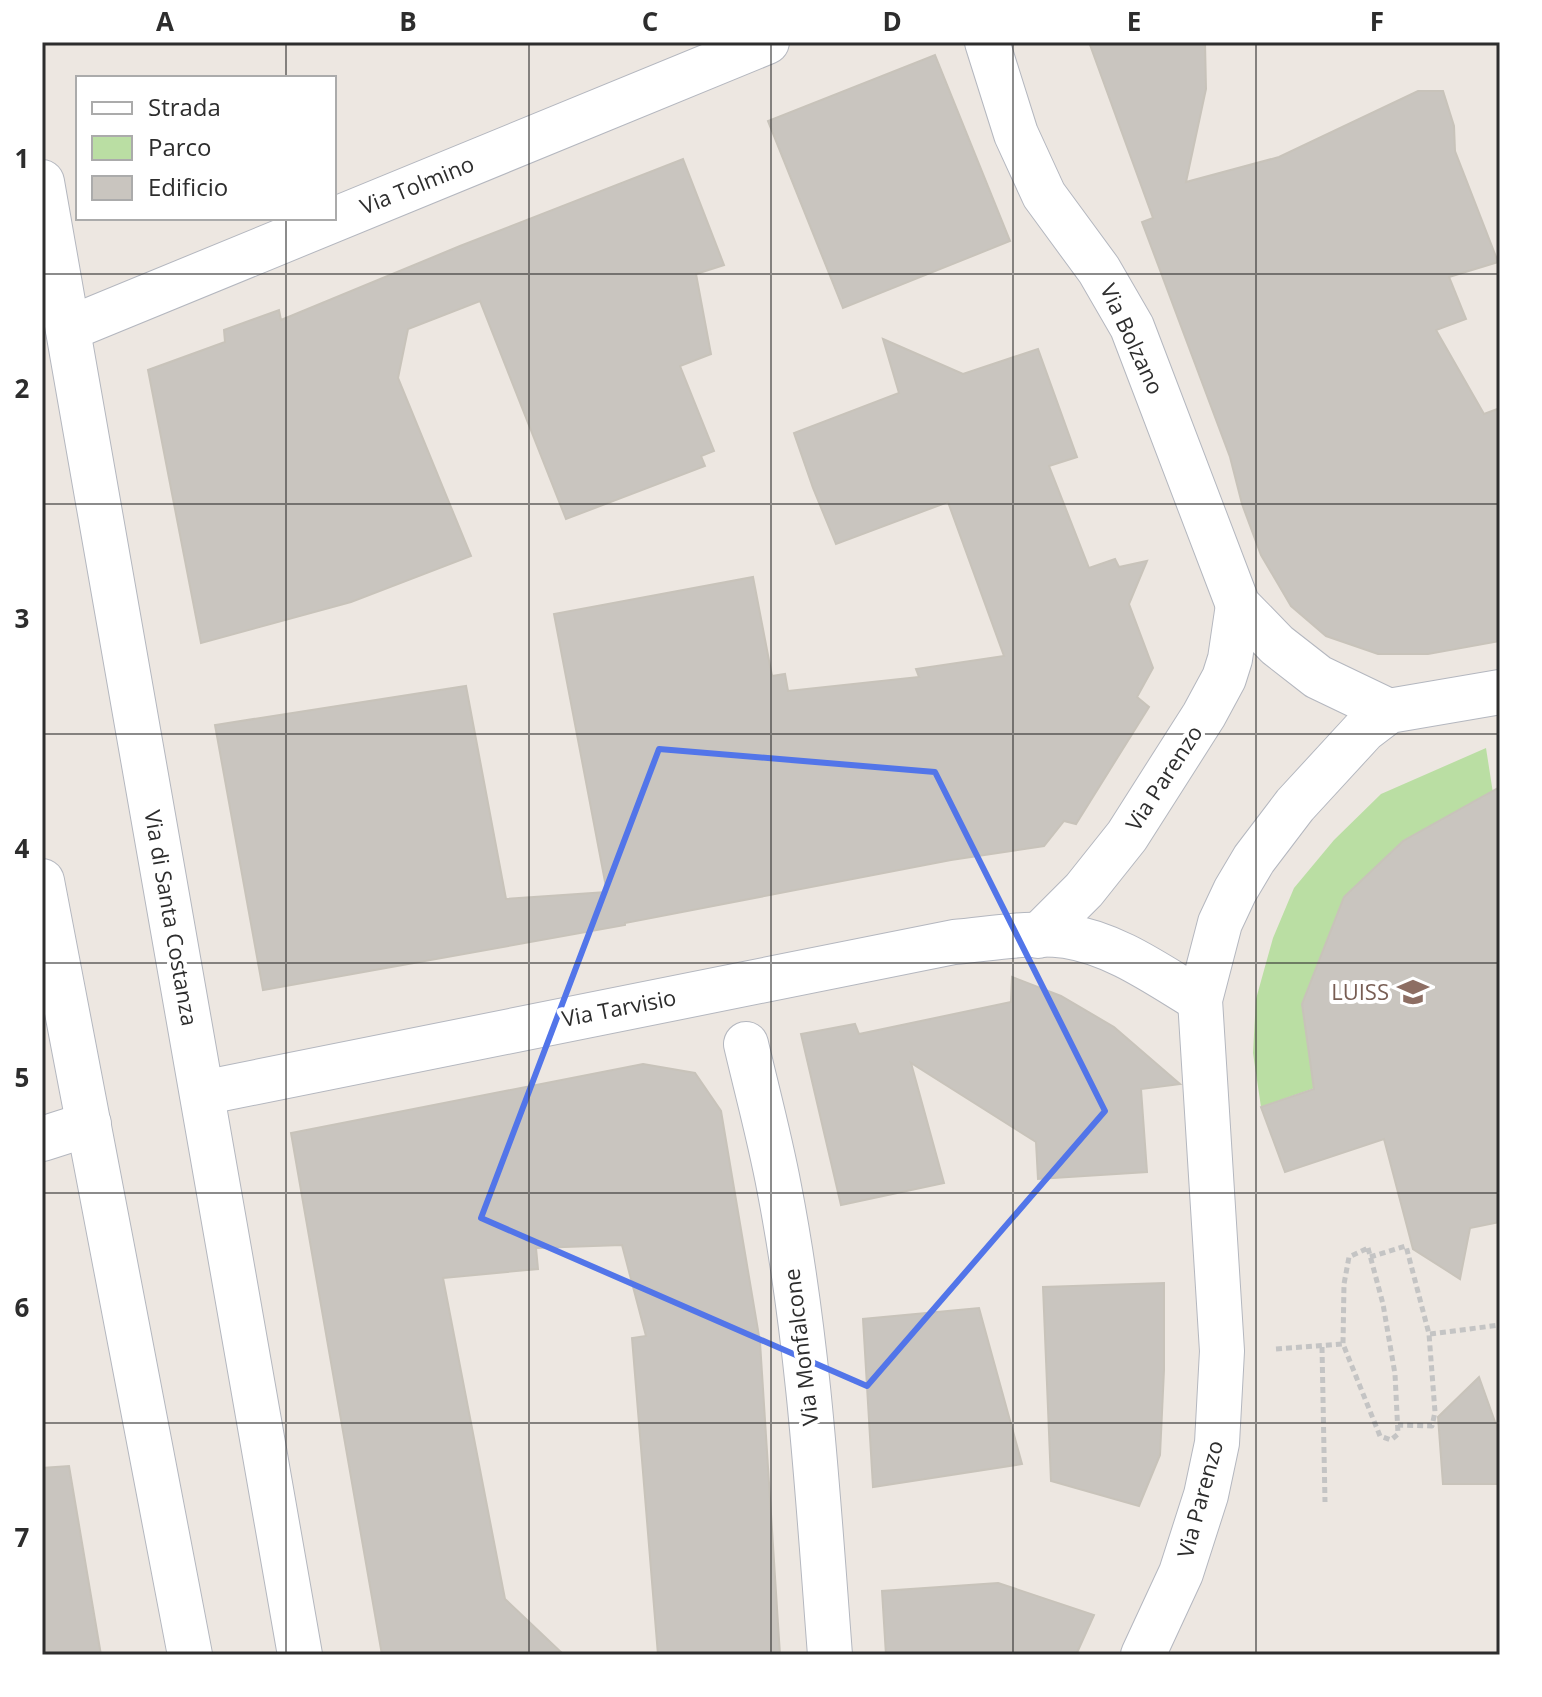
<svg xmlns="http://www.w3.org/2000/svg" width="1542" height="1697" font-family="'Open Sans',sans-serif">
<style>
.green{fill:#badea3}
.building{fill:#c9c5bf;stroke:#c8c3ba;stroke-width:2}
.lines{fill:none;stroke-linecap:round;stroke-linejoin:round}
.street-casing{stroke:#b4b7bf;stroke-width:46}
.secondary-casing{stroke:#b4b7bf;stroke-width:46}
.path{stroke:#c4c4c4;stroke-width:5;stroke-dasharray:6 4;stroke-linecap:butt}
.street{stroke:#fff;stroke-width:44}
.secondary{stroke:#fff;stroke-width:44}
.marked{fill:none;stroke:#5275e9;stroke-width:6;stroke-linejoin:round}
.grid{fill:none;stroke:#2d2d2d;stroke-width:2;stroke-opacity:0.55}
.labels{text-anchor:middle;stroke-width:8;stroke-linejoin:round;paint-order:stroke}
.street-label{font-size:22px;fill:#2d2d2d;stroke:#fff}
.education-label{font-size:22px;fill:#785e54;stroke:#fff;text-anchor:end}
.neatline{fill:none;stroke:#2d2d2d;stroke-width:3}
.grid-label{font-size:26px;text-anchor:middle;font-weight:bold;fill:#2d2d2d}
</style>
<rect width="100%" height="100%" fill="#ede7e1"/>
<polygon class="green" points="1486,748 1497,819 1454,813 1421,831 1428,843 1391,870 1381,862 1358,884 1326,1084 1261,1107 1253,1053 1256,999 1273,938 1294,888 1334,840 1381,794"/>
<g class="building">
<polygon points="1089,42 1205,42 1206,89 1186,182 1279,157 1418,91 1443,91 1454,126 1455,151 1498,262 1449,277 1466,319 1436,330 1484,414 1500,408 1500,641 1428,654 1378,654 1326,636 1291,606 1261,555 1242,504 1230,457 1142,222 1153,218"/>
<polygon points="935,55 1010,241 843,308 768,121"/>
<polygon points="683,159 724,265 696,274 711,354 680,366 714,451 701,456 705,466 566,519 480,301 408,329 398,378 471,556 351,602 201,643 148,370 225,342 224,330 279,310 281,320 460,246"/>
<polygon points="883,339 963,374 1038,349 1077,457 1049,466 1089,568 1115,559 1119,567 1147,561 1129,604 1153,668 1137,697 1149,707 1076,824 1064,821 1044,846 951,860 625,923 625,925 263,990 215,725 466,686 506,899 607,892 554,614 753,577 772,676 785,674 788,691 919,677 916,669 1004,656 948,502 836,544 813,488 794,433 899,393"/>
<polygon points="1500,787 1500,1222 1470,1228 1460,1279 1413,1249 1384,1139 1285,1172 1261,1107 1314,1089 1302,1004 1344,897 1403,841"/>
<polygon points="1012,977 1061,996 1114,1027 1180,1084 1141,1089 1147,1172 1038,1179 1036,1142 911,1063 944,1183 841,1205 801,1034 855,1024 859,1034 1011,1002"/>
<polygon points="643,1064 695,1073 721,1111 760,1342 780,1655 658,1655 632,1338 646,1336 622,1245 536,1248 538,1269 443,1278 505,1599 564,1655 382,1655 291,1133"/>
<polygon points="1164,1283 1164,1370 1160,1455 1139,1506 1051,1481 1043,1287"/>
<polygon points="979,1308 1022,1464 873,1487 863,1319"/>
<polygon points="1479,1377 1500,1436 1500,1484 1443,1484 1438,1417"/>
<polygon points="69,1466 101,1655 42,1655 42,1468"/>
<polygon points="998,1583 1094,1615 1076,1655 886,1655 882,1591"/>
</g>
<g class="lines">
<defs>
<g id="street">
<polyline points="987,42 1016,134 1044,195 1099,270 1132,327 1238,605 1277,645 1318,677 1389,711"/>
<polyline points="68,329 767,42"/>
<polyline points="1038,936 1084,890 1127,836 1204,715 1224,678 1230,659 1238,605"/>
<path d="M746,1044C757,1091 770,1139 779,1187C809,1341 818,1499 830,1655"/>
<path d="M202,1093L954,942C990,939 1031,931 1066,936C1116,944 1158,975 1200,1000"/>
<polyline points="42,1139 89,1124"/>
<polyline points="1143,1655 1181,1573 1206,1495 1217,1443 1222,1351 1200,1000 1220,923 1235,891 1254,859 1295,805 1364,730 1389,711 1500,692"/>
</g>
<g id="secondary">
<polyline points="42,182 300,1655"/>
<polyline points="42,881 190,1655"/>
</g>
</defs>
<use href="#street" class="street-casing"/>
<use href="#secondary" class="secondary-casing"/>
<g class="path">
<polygon points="1368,1248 1383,1304 1395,1374 1398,1434 1391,1440 1380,1436 1343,1344 1344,1284 1349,1257"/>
<polyline points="1370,1257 1406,1246 1429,1334 1435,1412 1432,1426 1398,1425"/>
<polyline points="1430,1334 1500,1325"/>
<polyline points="1322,1347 1325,1502"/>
<polyline points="1276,1349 1343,1344"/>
</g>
<use href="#street" class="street"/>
<use href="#secondary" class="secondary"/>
</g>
<path class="marked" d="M659,749L935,772L1105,1111L867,1386L481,1218Z"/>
<path class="grid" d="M286,42V78M529,42V1655M771,42V1655M1013,42V1655M1256,42V1655M286,218V1655M42,274H1500M42,504H1500M42,734H1500M42,963H1500M42,1193H1500M42,1423H1500"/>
<defs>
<symbol id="university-bare" viewBox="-9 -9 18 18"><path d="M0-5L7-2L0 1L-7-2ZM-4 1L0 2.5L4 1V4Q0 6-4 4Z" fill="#8d6e63" stroke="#fff" stroke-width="2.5" paint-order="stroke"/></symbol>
</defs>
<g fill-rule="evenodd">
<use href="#university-bare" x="1391" y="970" width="44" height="44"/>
</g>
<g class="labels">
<g class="street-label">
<text transform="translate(417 185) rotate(-22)" y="8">Via Tolmino</text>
<text transform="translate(1132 339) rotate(65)" y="8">Via Bolzano</text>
<text transform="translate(1164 778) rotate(-57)" y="8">Via Parenzo</text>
<text transform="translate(171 918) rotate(80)" y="8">Via di Santa Costanza</text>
<text transform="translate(619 1008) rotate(-11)" y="8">Via Tarvisio</text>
<text transform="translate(801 1347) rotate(-97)" y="8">Via Monfalcone</text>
<text transform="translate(1200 1499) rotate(-75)" y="8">Via Parenzo</text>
</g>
<g class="education-label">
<text x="1389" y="1000">LUISS</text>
</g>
</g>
<rect width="1542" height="1697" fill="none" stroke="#ffffff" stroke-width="88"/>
<rect x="76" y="76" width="260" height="144" fill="#ffffff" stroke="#ababab" stroke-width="2"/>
<rect x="92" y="102" width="40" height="12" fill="#ffffff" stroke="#ababab" stroke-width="2"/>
<text x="148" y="116" font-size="24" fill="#2d2d2d">Strada</text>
<rect x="92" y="136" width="40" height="24" fill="#badea3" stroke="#ababab" stroke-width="2"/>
<text x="148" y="156" font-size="24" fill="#2d2d2d">Parco</text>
<rect x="92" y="176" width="40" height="24" fill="#c9c5bf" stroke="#ababab" stroke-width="2"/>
<text x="148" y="196" font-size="24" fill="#2d2d2d">Edificio</text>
<rect x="44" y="44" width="1454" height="1609" class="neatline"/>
<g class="grid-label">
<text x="165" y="31">A</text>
<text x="408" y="31">B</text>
<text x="650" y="31">C</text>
<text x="892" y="31">D</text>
<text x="1134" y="31">E</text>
<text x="1377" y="31">F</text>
<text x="22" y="168">1</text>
<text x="22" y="398">2</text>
<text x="22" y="628">3</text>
<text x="22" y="858">4</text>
<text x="22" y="1087">5</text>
<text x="22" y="1317">6</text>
<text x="22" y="1547">7</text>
</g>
</svg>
